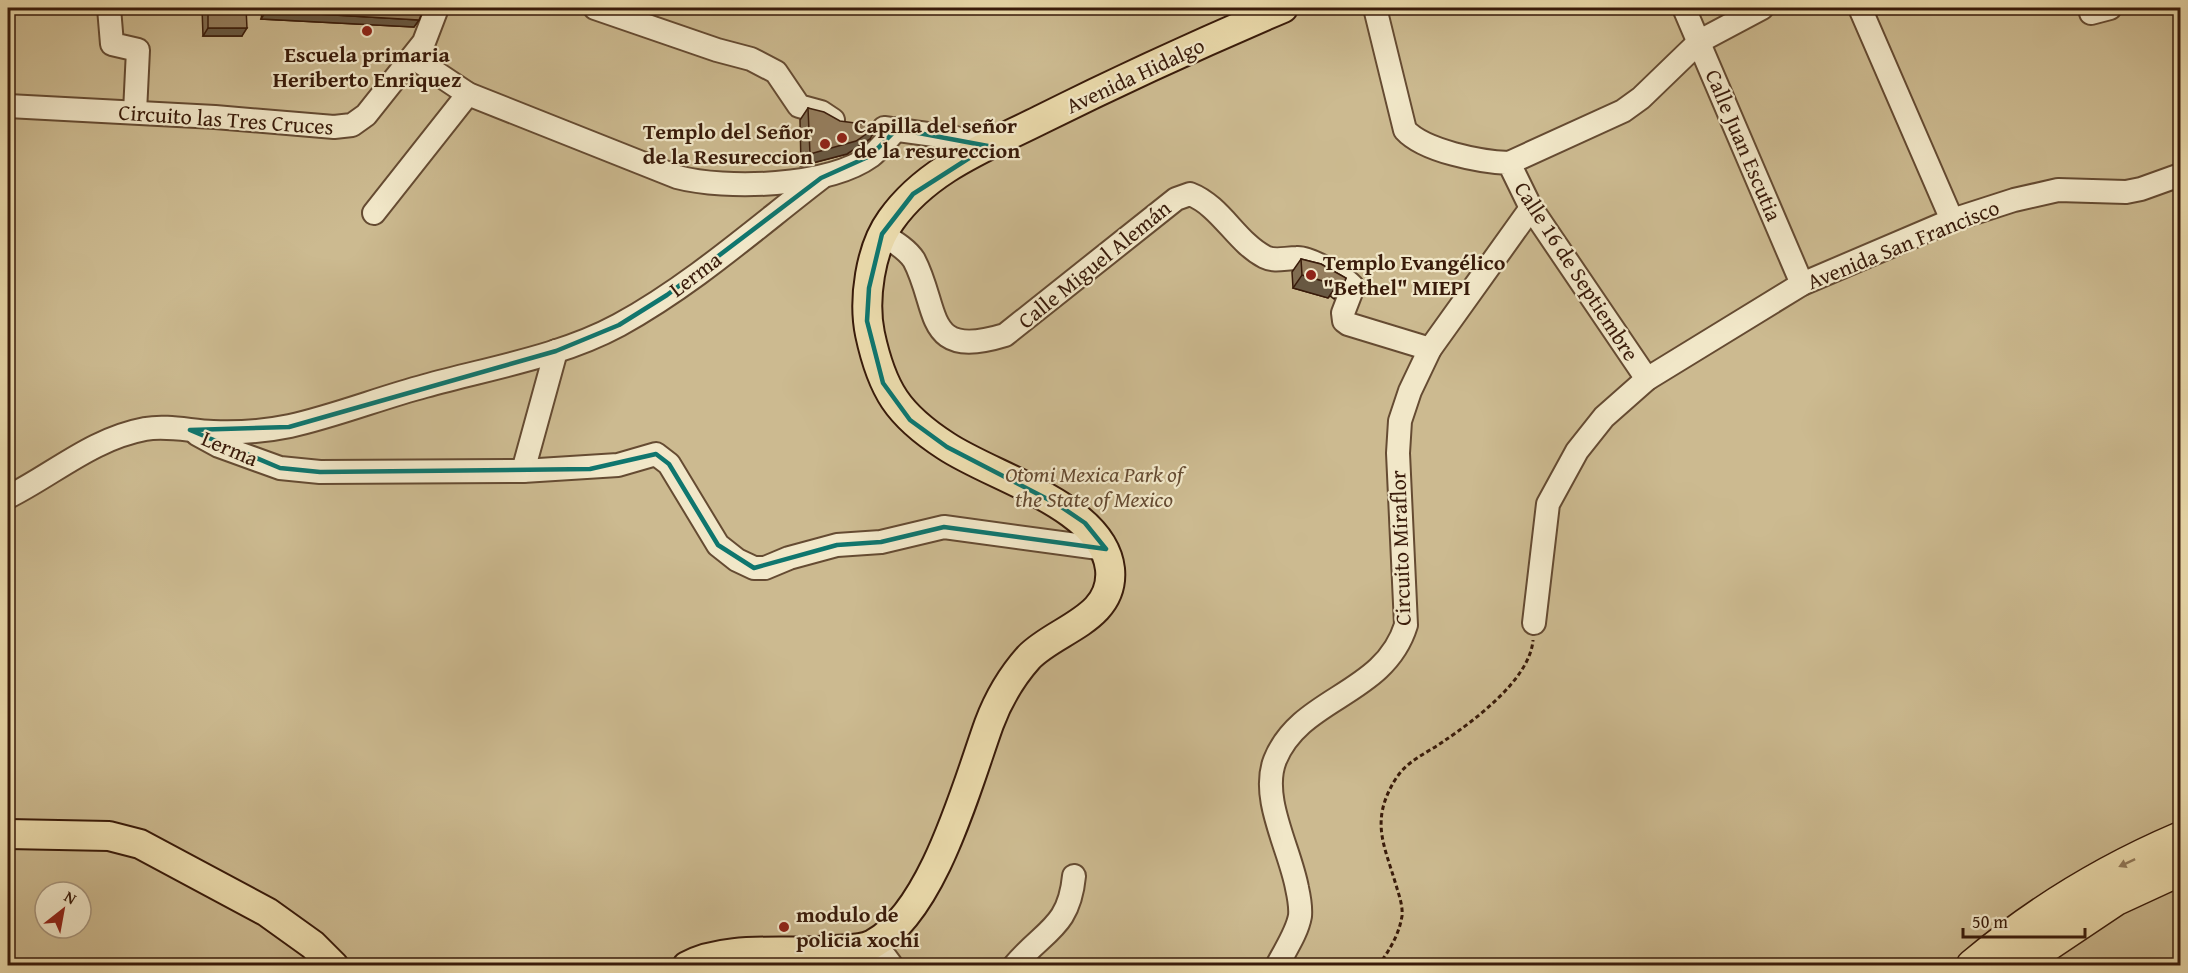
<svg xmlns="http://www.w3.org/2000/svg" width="2188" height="973" font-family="'Gentium Book Plus',serif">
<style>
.green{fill:#ccba90;stroke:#826a4d;stroke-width:1.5;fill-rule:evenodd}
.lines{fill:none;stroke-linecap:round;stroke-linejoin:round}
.minor-casing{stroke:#654b32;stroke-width:26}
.major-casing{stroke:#391b0a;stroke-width:32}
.highway-casing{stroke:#391b0a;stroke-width:36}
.path{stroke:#391b0a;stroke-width:3;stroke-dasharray:4.5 3;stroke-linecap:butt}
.minor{stroke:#f1e7c8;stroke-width:22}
.major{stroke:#eadaab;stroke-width:28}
.highway{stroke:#eadaab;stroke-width:33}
.wall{fill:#806c51;stroke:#391b0a;stroke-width:1.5}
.shaded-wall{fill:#685842;stroke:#391b0a;stroke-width:1.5}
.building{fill:#957e5e;stroke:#391b0a;stroke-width:1.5}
.oneway{fill:#927a5a}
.marked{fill:none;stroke:#0f766e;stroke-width:4.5;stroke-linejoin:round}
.poi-dot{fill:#8f2418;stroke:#f1e7c8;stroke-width:2}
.labels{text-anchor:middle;stroke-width:4.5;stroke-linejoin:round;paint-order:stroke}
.poi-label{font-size:22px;font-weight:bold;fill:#391b0a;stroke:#f1e7c8;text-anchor:start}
.street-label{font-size:22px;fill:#391b0a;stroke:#f1e7c8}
.park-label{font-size:22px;font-style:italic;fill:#654b32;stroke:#f1e7c8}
</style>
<rect width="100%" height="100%" fill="#eadaab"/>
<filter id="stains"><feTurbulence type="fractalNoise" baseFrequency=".00333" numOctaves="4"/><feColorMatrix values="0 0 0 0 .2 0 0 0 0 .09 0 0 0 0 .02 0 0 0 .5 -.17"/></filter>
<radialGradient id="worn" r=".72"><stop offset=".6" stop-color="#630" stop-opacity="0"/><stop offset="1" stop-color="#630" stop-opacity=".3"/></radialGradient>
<path class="green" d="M8,8H2180V965H8ZM45,892H81V928H45Z"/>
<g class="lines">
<defs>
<g id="minor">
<polyline points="109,8 112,44 138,50 135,112"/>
<polyline points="595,8 717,50 751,59 776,72 799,106 821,112 833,120"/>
<path d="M1375,8L1405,130C1424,151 1481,162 1509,163L1531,208L1647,379"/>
<polyline points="1684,8 1802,284"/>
<polyline points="1860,8 1952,220"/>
<polyline points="2091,13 2110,8"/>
<path d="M414,58L468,94L677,177C726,190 828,187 871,156C880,149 888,138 897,129"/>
<polyline points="8,106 215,117 334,127 352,125 366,115 424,42 437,8"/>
<polyline points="884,128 956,138 988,146"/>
<polyline points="1509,163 1623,111 1641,98 1700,41 1762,8"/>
<polyline points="374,213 468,94"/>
<path d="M882,234C893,241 907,249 914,260C940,310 923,360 1005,335L1176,199L1190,194C1221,206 1236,242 1265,257C1275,262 1285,258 1297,258C1309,257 1346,278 1353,287L1343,313L1344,321L1348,324L1430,349"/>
<polyline points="197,434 219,446 280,468 320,472 523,471 556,351"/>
<polyline points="523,471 618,465 656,454 669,464 718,545 737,560 754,568 765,568 789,558 837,545 881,542 944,527 1106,549"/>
<path d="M8,497C54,474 92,439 145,429C167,425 190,431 213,432C237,433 266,431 290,426C335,416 380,398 425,386C489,368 560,357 619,325C692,285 756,228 821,178"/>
<polyline points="1534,623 1548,504 1577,451 1604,417 1647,379 1802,284 1952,220 2014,200 2058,190 2126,192 2141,189 2180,175"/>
<polyline points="875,943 892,966"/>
<path d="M1014,966C1044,930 1069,928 1074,876"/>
<path d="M1277,966C1285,950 1297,933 1300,916C1301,906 1299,897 1297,888C1290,849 1260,798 1275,760C1301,696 1384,696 1406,625L1398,453L1400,421L1410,391L1430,349L1531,208"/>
</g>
<g id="major">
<polyline points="8,834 109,836 140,844 267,912 313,945 334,966"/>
<path d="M687,966C728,944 789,955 835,950C847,949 862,950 873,944C933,912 967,785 989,724C998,700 1012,676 1029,657C1056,629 1115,619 1110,569C1103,506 994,478 946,446C898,415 882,390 870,334C863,300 870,249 891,220C927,169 986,147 1040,120C1120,80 1201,43 1283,8"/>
</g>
<g id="highway">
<path d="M1973,966C2036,913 2105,871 2180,839"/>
<polyline points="2015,966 2115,899 2180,869"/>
</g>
</defs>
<use href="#minor" class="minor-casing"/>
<use href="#major" class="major-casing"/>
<use href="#highway" class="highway-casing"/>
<path class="path" d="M1378,966C1389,951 1399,935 1402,916C1403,906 1399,895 1396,885C1384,844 1370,821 1395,780C1407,760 1426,754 1444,741C1475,720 1530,679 1533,640"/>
<use href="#minor" class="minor"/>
<use href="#major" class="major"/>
<use href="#highway" class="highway"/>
</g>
<g class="wall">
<polygon points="202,8 246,8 242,36 203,36"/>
<polygon points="263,8 424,8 419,20 414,27 261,19"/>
<polygon points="808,108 870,139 847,154 801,166 800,120"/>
<polygon points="1301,259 1321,264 1346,278 1343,286 1334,299 1330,296 1328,298 1293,288 1292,272"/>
</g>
<g class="shaded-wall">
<polygon points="266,11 419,20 414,27 261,19"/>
<polygon points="208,28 247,28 242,36 203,36"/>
<polygon points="878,126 870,139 847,154 801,166 810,154"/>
<polygon points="1302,275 1337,285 1328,298 1293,288"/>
</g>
<g class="building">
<polygon points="208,8 246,8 247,28 208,28"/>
<polygon points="267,8 424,8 419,20 266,11"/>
<polygon points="808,108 824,112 840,121 878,126 856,141 810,154"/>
<polygon points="1301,259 1321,264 1346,278 1343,286 1339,283 1337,285 1302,275"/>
</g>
<defs><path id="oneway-solid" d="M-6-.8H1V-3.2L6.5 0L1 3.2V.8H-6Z" transform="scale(1.5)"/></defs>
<use class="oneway" href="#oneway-solid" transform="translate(2127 863) rotate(155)"/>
<path class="marked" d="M897,129L988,146L913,194L882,234L869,288L867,321L883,383L910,420L947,447L1057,504L1085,523L1106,549L944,527L881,542L837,545L754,568L718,545L669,464L656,454L590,469L320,472L280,468L190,430L289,427L556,351L619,325L667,295L821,178L870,156Z"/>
<g class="poi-dot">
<circle cx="367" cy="31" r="6"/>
<circle cx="842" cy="138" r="6"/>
<circle cx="825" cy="144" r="6"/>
<circle cx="1311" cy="275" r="6"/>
<circle cx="784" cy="927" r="6"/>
</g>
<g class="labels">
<g class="poi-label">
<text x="367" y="62" text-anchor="middle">Escuela primaria<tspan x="367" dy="25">Heriberto Enriquez</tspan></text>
<text x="854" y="133">Capilla del señor<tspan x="854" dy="25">de la resureccion</tspan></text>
<text x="813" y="139" text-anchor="end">Templo del Señor<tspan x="813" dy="25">de la Resureccion</tspan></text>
<text x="1323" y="270">Templo Evangélico<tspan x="1323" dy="25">"Bethel" MIEPI</tspan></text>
<text x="796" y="922">modulo de<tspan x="796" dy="25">policia xochi</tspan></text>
</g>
<g class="street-label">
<text transform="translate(1135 75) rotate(-25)" y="8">Avenida Hidalgo</text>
<text transform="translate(226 119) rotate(4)" y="8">Circuito las Tres Cruces</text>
<text transform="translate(1744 145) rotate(67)" y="8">Calle Juan Escutia</text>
<text transform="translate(1903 244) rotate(-22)" y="8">Avenida San Francisco</text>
<text transform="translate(1094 264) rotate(-39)" y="8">Calle Miguel Alemán</text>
<text transform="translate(1577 271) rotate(57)" y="8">Calle 16 de Septiembre</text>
<text transform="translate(695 274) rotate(-37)" y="8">Lerma</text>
<text transform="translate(230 448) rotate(23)" y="8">Lerma</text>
<text transform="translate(1400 548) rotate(-92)" y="8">Circuito Miraflor</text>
</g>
<g class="park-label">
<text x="1094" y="482">Otomi Mexica Park of<tspan x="1094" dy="25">the State of Mexico</tspan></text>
</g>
</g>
<rect width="2188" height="973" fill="none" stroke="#eadaab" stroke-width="30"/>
<rect x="9" y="9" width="2170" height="955" fill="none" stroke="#391b0a" stroke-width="3"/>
<rect x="15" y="15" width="2158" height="943" fill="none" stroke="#391b0a" stroke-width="1.5"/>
<g transform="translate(63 910) rotate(31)"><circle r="28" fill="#f1e7c8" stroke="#a7957c" stroke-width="1.5"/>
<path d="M0-4.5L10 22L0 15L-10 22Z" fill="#8f2418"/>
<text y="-9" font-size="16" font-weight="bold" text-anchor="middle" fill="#391b0a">N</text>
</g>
<path d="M1963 928v9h122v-9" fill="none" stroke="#391b0a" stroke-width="3"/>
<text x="1972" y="928" font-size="18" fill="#391b0a" stroke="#f1e7c8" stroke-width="4.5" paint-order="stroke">50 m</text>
<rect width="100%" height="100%" filter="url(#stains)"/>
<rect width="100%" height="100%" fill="url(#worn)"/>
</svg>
